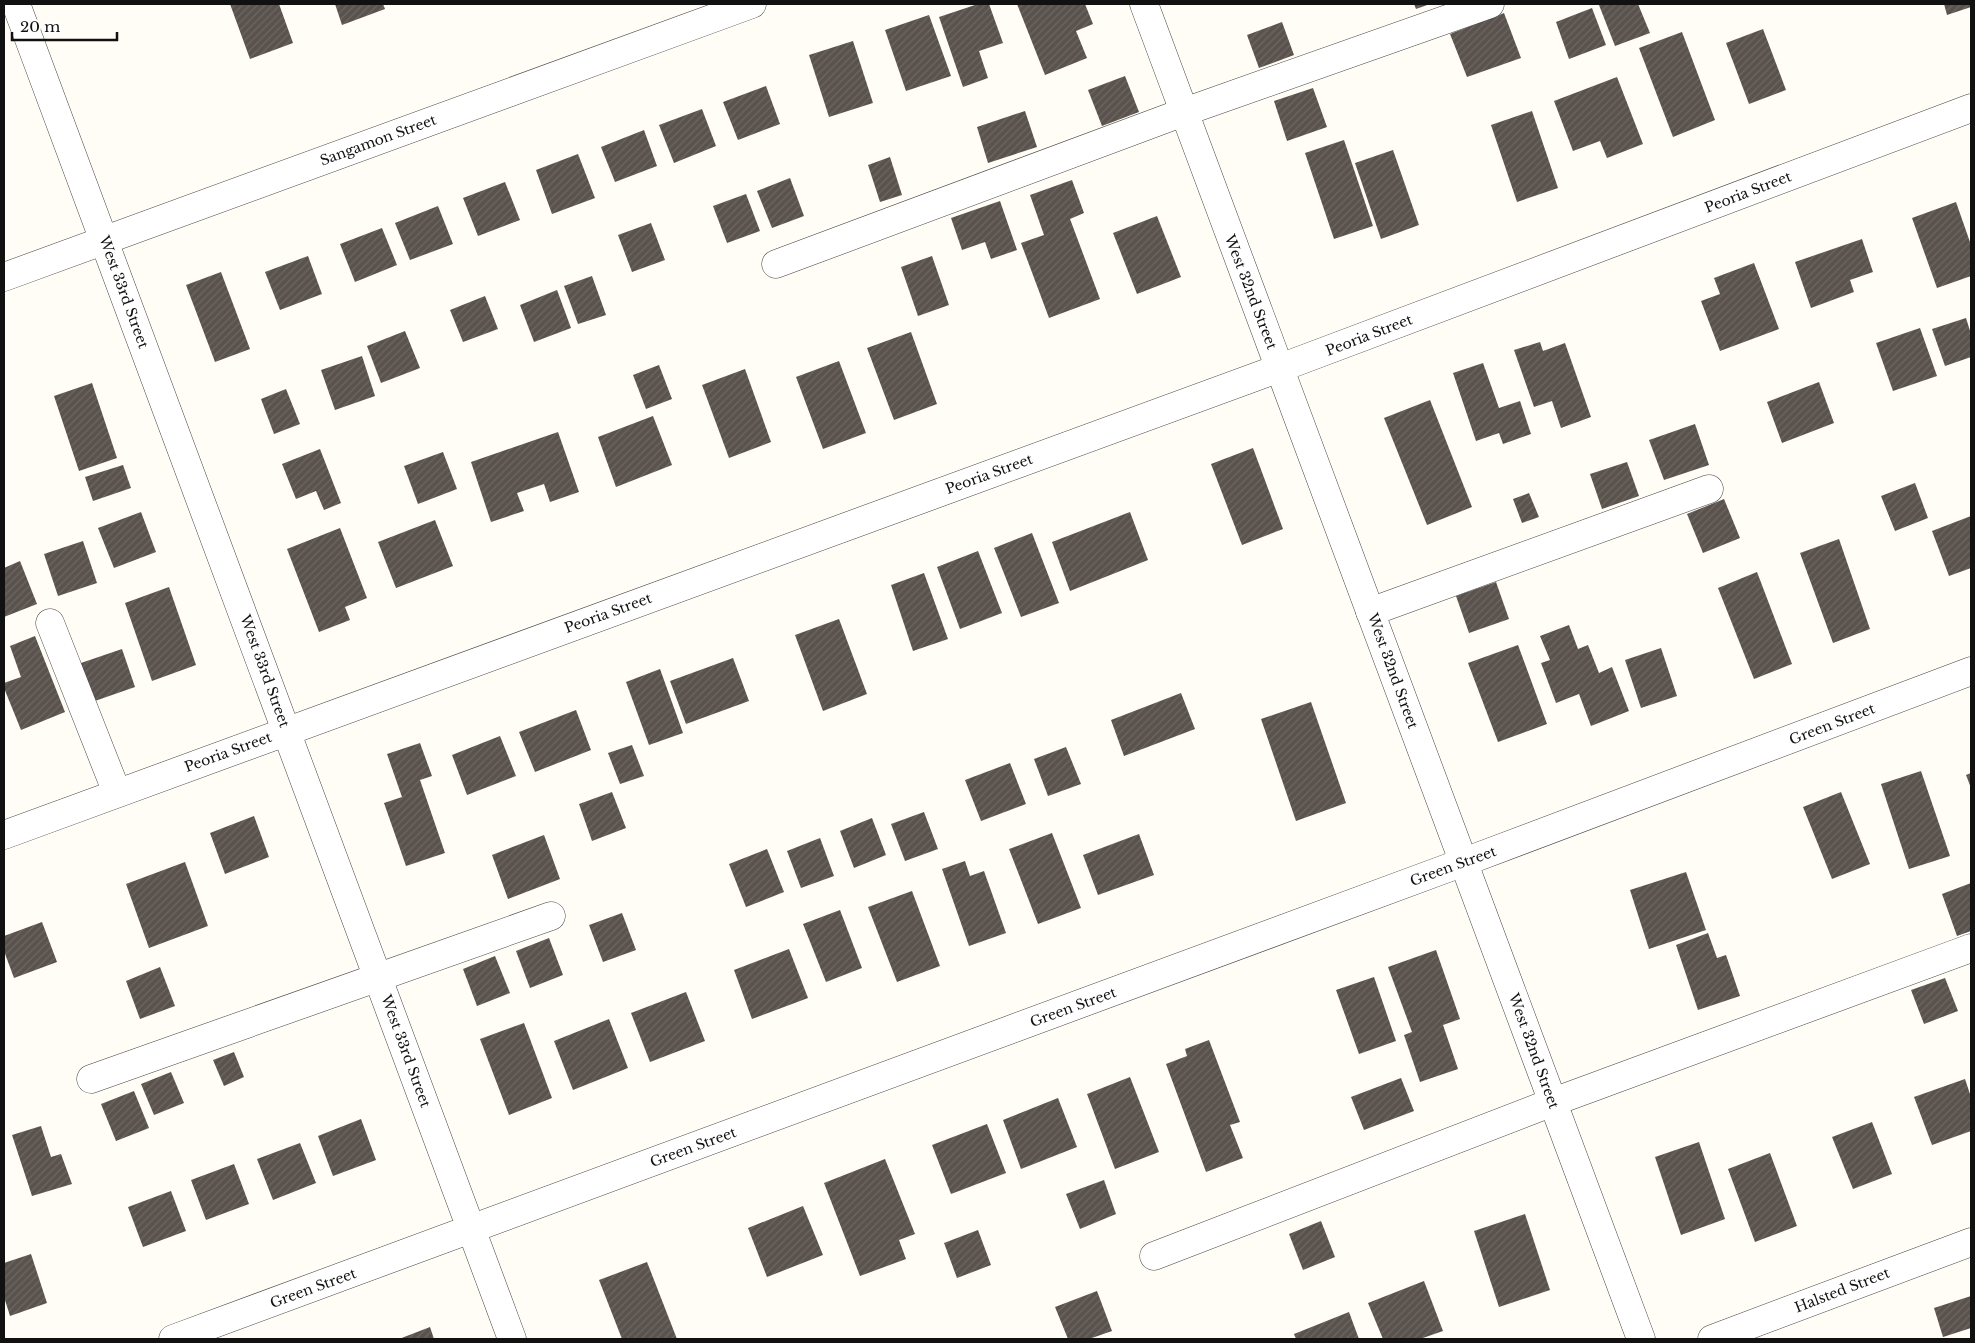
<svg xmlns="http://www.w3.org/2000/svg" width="1975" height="1343" font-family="'Libre Baskerville',serif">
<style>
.building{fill:url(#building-hatch)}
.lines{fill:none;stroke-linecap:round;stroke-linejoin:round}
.minor-casing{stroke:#444;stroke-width:29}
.minor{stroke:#fff;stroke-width:28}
.labels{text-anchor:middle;stroke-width:5;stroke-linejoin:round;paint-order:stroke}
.street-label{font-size:14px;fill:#111;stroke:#fff}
</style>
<defs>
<pattern id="building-hatch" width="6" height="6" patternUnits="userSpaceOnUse" patternTransform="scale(1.25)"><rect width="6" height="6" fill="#5a524d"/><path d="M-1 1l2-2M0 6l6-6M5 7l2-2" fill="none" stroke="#6d6662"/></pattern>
</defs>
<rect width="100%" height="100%" fill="#fffdf5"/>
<g class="building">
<polygon points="230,4 279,4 293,43 250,59"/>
<polygon points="335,4 383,4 385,9 342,25"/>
<polygon points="978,4 989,4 1003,43 979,51 988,78 963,87 939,17"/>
<polygon points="1017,4 1085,4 1093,24 1076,31 1087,58 1045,75"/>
<polygon points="1414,4 1430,4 1416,9"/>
<polygon points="1601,4 1638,4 1650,33 1615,46 1599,5"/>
<polygon points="1944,4 1971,4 1971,7 1947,15"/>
<polygon points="1592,8 1606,45 1569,59 1556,22"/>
<polygon points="1504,13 1521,58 1467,77 1450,34"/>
<polygon points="929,15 951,76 906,91 885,30"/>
<polygon points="1282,22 1294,55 1259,68 1247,35"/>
<polygon points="1763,29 1786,90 1749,104 1726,43"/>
<polygon points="1682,32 1715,120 1673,137 1639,48"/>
<polygon points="853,41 873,103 829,117 809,55"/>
<polygon points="1125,76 1139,112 1102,126 1088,90"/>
<polygon points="1617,77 1643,144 1607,158 1600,141 1573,151 1554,101"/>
<polygon points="766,86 780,124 738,140 723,102"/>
<polygon points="1313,88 1327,127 1287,141 1274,101"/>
<polygon points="702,109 716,146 674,163 659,125"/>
<polygon points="1025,111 1037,147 988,163 977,127"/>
<polygon points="1532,111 1558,188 1517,202 1491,125"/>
<polygon points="644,130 657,166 615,182 601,147"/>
<polygon points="1344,140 1373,226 1334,239 1305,153"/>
<polygon points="1393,150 1419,225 1381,239 1355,163"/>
<polygon points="578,154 595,198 552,214 536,170"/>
<polygon points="890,157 902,195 880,202 868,165"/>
<polygon points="790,178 804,216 772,228 757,191"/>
<polygon points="1072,180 1084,213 1070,219 1100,299 1049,318 1021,243 1044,235 1030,195"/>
<polygon points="505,182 520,220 478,236 463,198"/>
<polygon points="746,194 760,231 727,243 713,206"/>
<polygon points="1000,201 1017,250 991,259 985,242 962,250 951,218"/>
<polygon points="1956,202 1971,245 1971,276 1937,288 1912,218"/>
<polygon points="438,206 453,244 410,260 395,223"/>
<polygon points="1157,216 1181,277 1137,294 1113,233"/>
<polygon points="651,223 665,260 632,272 618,235"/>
<polygon points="382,228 397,265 355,282 340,244"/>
<polygon points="1862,239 1873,272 1850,280 1854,292 1811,308 1795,262"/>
<polygon points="308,256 322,294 280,310 265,272"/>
<polygon points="932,256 949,305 918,316 901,267"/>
<polygon points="1754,263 1779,329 1720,351 1701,301 1720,294 1714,278"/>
<polygon points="221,272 250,349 215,362 186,285"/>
<polygon points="592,276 606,315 578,324 564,286"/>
<polygon points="557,290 571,328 534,342 520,305"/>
<polygon points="485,296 498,329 463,342 450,310"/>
<polygon points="1966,318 1971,334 1971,357 1945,366 1932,329"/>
<polygon points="1920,328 1937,376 1893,391 1876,343"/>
<polygon points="405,331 420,368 381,383 367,346"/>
<polygon points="911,332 937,404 894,420 867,348"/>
<polygon points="1540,342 1543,351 1565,343 1591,417 1561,428 1552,401 1534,407 1514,350"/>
<polygon points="362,356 375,396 335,410 321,370"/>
<polygon points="839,361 866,433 823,449 796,377"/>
<polygon points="1483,363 1499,408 1520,401 1531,434 1503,444 1499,433 1476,441 1453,373"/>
<polygon points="659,365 672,399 646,409 633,375"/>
<polygon points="745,369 771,442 729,458 702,385"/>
<polygon points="1819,382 1834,423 1782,443 1767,402"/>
<polygon points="92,383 117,458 79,471 54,396"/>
<polygon points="286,389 300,424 274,434 261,399"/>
<polygon points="1430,400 1472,507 1427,525 1384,418"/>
<polygon points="653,416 672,465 616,487 598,437"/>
<polygon points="1695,424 1709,465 1664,480 1649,440"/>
<polygon points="558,432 579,492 550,502 544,484 517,493 524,511 491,522 471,462"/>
<polygon points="1253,448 1283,529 1242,545 1211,464"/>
<polygon points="320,449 341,503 324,510 316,491 296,499 282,464"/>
<polygon points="443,452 457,489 418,504 404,466"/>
<polygon points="1627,462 1639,496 1602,509 1590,474"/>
<polygon points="123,465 131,488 93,501 85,477"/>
<polygon points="1915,483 1928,518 1895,531 1881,496"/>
<polygon points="1529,493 1539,517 1522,523 1513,499"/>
<polygon points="1724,499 1740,538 1703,553 1687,514"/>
<polygon points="141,512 156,552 114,568 98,528"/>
<polygon points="1130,512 1148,560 1070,591 1052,542"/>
<polygon points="1971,516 1971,568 1949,576 1932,531"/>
<polygon points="435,520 453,566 396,588 378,542"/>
<polygon points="340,528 367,598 345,607 350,620 319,632 287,549"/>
<polygon points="1032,533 1059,603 1021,617 994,548"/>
<polygon points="1839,539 1870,629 1833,643 1800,553"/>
<polygon points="83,541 97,583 58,596 44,554"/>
<polygon points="978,551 1002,613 960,629 937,567"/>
<polygon points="20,561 37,604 4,617 4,568"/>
<polygon points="1757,572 1792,664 1754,679 1718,588"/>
<polygon points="924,573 948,639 913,651 891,585"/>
<polygon points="1496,582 1509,619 1469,633 1456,596"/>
<polygon points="169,587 196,665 152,681 125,603"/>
<polygon points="839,619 867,694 823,711 795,635"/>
<polygon points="1569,625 1578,649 1588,645 1599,673 1612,667 1629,711 1591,726 1579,694 1556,703 1541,663 1550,660 1540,636"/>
<polygon points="35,636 65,712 21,730 4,688 4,683 21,677 10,646"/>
<polygon points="1518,645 1547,724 1498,742 1468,663"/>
<polygon points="1661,648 1677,696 1641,708 1625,660"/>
<polygon points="122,649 135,687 92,702 78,664"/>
<polygon points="733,658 749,701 686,724 670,681"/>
<polygon points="660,669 683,733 649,745 626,682"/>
<polygon points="1181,693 1195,729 1124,756 1111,720"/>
<polygon points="1311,702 1346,803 1296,821 1261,719"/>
<polygon points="576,710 591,750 535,772 519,732"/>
<polygon points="500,736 516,776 467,795 452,755"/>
<polygon points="420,743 432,776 420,780 445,853 406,866 384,803 402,797 387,754"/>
<polygon points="632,745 644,776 620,784 608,753"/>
<polygon points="1066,747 1081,784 1048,796 1034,759"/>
<polygon points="1010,763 1026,804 981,821 965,780"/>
<polygon points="1921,771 1950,856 1909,869 1881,784"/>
<polygon points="1971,773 1971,788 1966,775"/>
<polygon points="612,792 626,828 592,841 579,804"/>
<polygon points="1841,792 1870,864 1832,879 1803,807"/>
<polygon points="924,812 938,849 905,861 891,824"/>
<polygon points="254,816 269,857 225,874 210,833"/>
<polygon points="872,818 886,855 854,868 840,831"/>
<polygon points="1052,833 1081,908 1038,924 1009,849"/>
<polygon points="1139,834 1154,875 1098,895 1083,855"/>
<polygon points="544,835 560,879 508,899 492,855"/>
<polygon points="820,838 834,876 801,888 787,851"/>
<polygon points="767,849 784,892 746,907 729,864"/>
<polygon points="965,861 970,876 984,871 1006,933 969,946 942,869"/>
<polygon points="185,862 208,926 149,948 126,884"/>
<polygon points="1686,872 1706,930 1649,949 1630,890"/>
<polygon points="1971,883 1971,931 1957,936 1942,894"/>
<polygon points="912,891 940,966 897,982 868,907"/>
<polygon points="840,910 862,968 826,982 803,924"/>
<polygon points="622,913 636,950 603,962 589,925"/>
<polygon points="42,922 57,962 14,978 4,951 4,936"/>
<polygon points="1708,933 1717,958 1726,955 1740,996 1698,1010 1676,945"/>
<polygon points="549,938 563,975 530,988 516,951"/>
<polygon points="789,949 808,998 752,1019 734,970"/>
<polygon points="1436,950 1460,1019 1443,1025 1458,1069 1420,1082 1404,1035 1412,1032 1388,967"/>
<polygon points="495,956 510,993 477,1006 463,969"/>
<polygon points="160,967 175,1006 140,1019 126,981"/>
<polygon points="1374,977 1396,1041 1359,1054 1336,990"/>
<polygon points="1945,978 1958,1011 1924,1024 1911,990"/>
<polygon points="686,992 705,1041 650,1062 631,1013"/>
<polygon points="609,1019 628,1068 573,1090 554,1041"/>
<polygon points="524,1023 552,1098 509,1115 480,1039"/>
<polygon points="1209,1040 1240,1122 1230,1125 1243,1158 1206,1172 1166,1064 1187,1056 1185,1049"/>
<polygon points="234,1052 244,1077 224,1086 213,1060"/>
<polygon points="171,1072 184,1103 154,1115 141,1084"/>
<polygon points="1130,1077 1159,1152 1115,1169 1087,1094"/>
<polygon points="1401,1078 1414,1111 1364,1130 1351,1097"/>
<polygon points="1965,1079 1971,1097 1971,1131 1932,1145 1914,1097"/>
<polygon points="134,1091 149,1128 116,1141 101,1104"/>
<polygon points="1058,1098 1077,1147 1021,1169 1003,1120"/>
<polygon points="361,1119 376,1160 333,1176 318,1136"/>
<polygon points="1872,1122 1892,1174 1853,1189 1832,1137"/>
<polygon points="987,1124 1006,1173 951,1194 932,1145"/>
<polygon points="41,1126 51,1157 61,1154 72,1184 32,1196 12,1135"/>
<polygon points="1699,1142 1725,1219 1681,1235 1655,1157"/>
<polygon points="300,1143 316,1183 273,1200 257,1159"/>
<polygon points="1770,1153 1797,1226 1755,1242 1728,1169"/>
<polygon points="885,1159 915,1234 899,1240 906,1259 860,1276 824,1183"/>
<polygon points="234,1164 249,1204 206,1220 191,1180"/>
<polygon points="1104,1180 1116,1214 1080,1229 1066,1194"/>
<polygon points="171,1191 186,1231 143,1247 128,1207"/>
<polygon points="803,1206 823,1255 767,1277 748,1228"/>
<polygon points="1525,1214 1550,1290 1499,1307 1474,1231"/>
<polygon points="1321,1221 1335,1257 1303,1270 1289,1234"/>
<polygon points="978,1230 991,1265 957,1278 944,1243"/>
<polygon points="31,1254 47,1303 10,1316 4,1297 4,1263"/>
<polygon points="647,1262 677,1339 622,1339 599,1280"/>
<polygon points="1424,1281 1443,1331 1420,1339 1383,1339 1368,1303"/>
<polygon points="1097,1291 1112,1331 1089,1339 1068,1339 1055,1307"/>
<polygon points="1971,1296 1971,1328 1943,1337 1934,1308"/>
<polygon points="1349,1312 1359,1339 1296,1339 1294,1334"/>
<polygon points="430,1327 434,1339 399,1339"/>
</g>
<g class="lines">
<defs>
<g id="minor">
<polyline points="16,4 512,1339"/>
<polyline points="1144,4 1641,1339"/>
<polyline points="776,264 1184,112 1490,4"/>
<polyline points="4,277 752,4"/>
<polyline points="1370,612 1709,489"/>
<polyline points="50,623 117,793"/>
<polyline points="4,835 1280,368 1971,108"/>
<polyline points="91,1079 551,916"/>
<polyline points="1154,1256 1553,1102 1971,948"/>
<polyline points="173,1339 1464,862 1971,671"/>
<polyline points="1712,1339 1971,1242"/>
</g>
</defs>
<use href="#minor" class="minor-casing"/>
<use href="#minor" class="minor"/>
</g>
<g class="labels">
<g class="street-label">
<text transform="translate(378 140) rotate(-20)" y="5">Sangamon Street</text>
<text transform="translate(1748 192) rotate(-21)" y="5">Peoria Street</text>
<text transform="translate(124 292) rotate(70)" y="5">West 33rd Street</text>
<text transform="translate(1251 292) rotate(69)" y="5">West 32nd Street</text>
<text transform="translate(1369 335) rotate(-21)" y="5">Peoria Street</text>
<text transform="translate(989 474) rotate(-20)" y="5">Peoria Street</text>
<text transform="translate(608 613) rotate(-20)" y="5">Peoria Street</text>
<text transform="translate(265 671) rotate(70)" y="5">West 33rd Street</text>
<text transform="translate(1393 671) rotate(70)" y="5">West 32nd Street</text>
<text transform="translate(1832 724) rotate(-21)" y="5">Green Street</text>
<text transform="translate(228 752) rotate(-20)" y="5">Peoria Street</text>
<text transform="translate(1453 866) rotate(-20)" y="5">Green Street</text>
<text transform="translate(1073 1007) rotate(-20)" y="5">Green Street</text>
<text transform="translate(406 1051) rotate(70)" y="5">West 33rd Street</text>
<text transform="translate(1534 1051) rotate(70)" y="5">West 32nd Street</text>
<text transform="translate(693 1147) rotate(-20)" y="5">Green Street</text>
<text transform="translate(313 1288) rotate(-20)" y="5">Green Street</text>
<text transform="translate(1842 1290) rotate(-21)" y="5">Halsted Street</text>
</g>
</g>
<rect width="1975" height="1343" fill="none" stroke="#111111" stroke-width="10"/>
<path d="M12 32v8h105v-8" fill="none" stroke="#111111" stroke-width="2.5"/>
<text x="20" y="32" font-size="15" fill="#111111" stroke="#ffffff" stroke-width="4" paint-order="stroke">20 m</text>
</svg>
